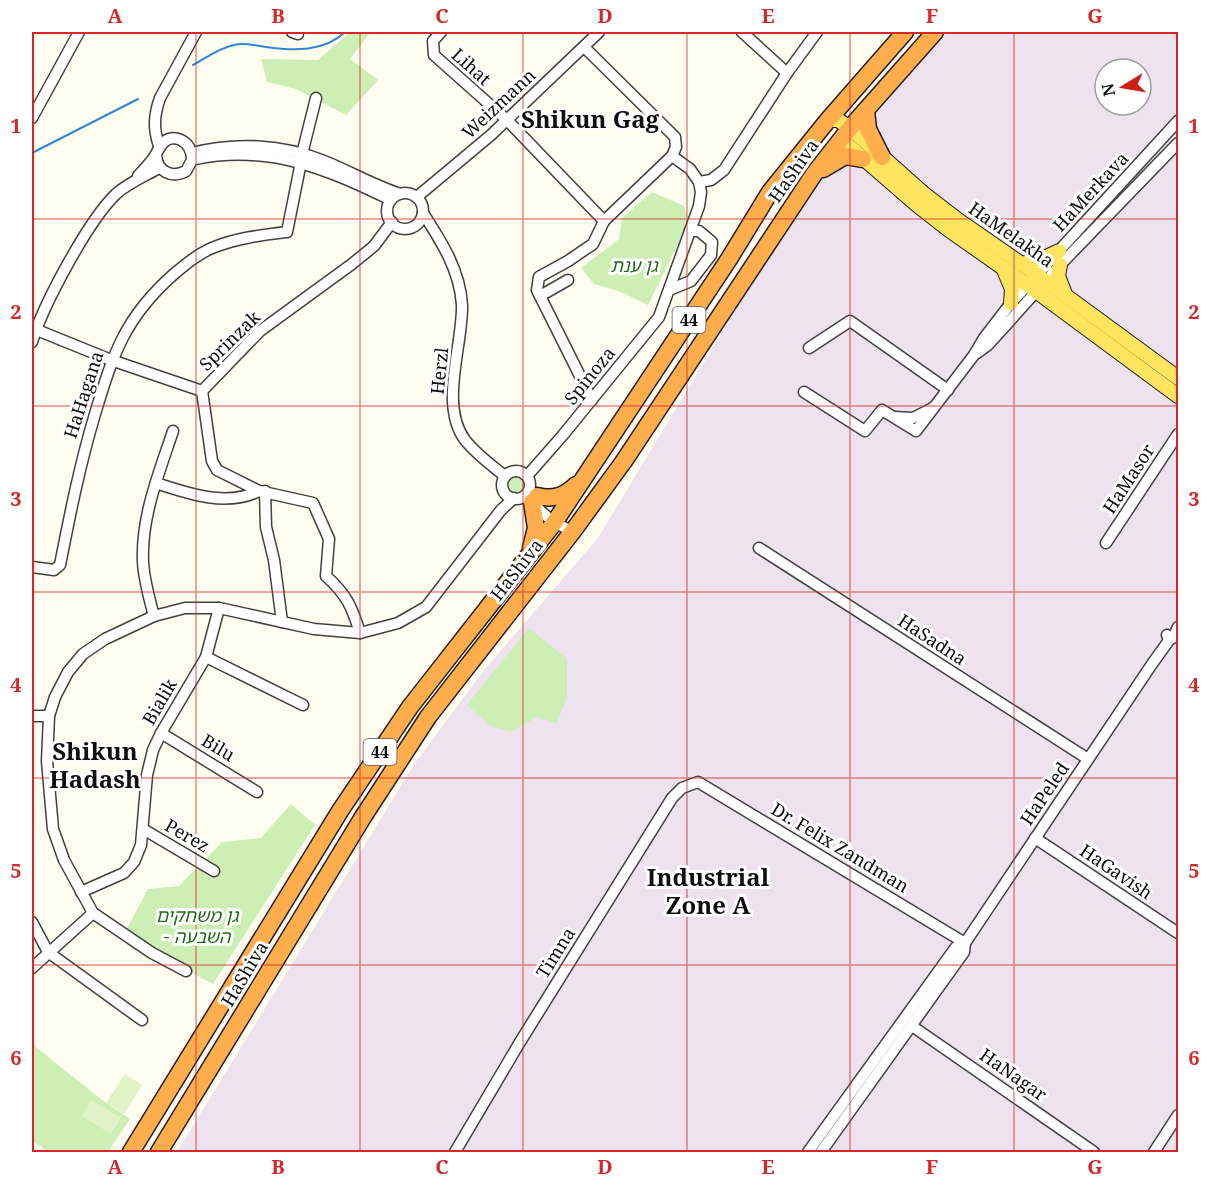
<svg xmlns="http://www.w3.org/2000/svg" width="1210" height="1184" font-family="'Noto Serif','Noto Sans Hebrew',serif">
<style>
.industrial{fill:#ede2ed;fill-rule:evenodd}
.green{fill:#cdeeb5}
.pitch{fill:#e1f4c7}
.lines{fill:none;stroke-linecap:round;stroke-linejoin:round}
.stream{stroke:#2f87d9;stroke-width:2}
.minor-casing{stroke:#414141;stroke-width:13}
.major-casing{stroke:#1f1f1f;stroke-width:16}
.highway-casing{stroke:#1f1f1f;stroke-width:19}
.minor{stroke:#fff;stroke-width:10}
.major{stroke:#ffe55f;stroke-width:14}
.highway{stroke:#ffad4d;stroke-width:16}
.grid{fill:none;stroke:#d62828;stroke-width:1.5;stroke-opacity:0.55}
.labels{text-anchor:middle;stroke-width:6;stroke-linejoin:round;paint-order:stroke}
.shield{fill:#fff;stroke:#565656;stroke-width:1.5}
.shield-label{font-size:16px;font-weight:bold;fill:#0e0e0e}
.street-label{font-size:18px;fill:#0e0e0e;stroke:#fff}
.park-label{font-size:18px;font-style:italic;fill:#236c18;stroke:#fff}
.district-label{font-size:24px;font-weight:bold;fill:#0e0e0e;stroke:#fff}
.neatline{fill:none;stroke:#d62828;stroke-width:2}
.grid-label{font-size:20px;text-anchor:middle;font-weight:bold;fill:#d62828}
</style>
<rect width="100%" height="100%" fill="#fffdef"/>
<path class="industrial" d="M947,32H1178V1152H177L415,763L485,669L598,538L803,198ZM1105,69H1141V105H1105Z"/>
<g class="green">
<polygon points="350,32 371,32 350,59 378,80 346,115 296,89 267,82 261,59 318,60"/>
<polygon points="652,192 684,206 689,222 648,305 618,291 594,284 581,268 619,239 622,218"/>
<circle cx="516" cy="485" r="9"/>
<polygon points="529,628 567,659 567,697 557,723 537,717 510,732 489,725 467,705"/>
<polygon points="291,804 315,825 213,984 152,953 124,934 148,889 179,886 222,842 261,838"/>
<polygon points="32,1044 102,1100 130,1119 108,1152 49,1152 32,1141"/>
</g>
<g class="pitch">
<polygon points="125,1074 142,1085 124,1114 106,1103"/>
<polygon points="91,1100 121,1118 111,1134 82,1116"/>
</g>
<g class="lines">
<g class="stream">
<path d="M193,65C206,58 219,48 234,45C244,42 257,46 266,47C294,51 324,52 345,32"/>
<polyline points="32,153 138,99"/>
</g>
<defs>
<g id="minor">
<polyline points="292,32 298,34"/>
<polyline points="441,32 433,41 434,55 507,120 604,221"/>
<polyline points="742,32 787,73"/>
<polyline points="584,47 675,137 676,147 672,156 604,221 593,244 568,261 539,277 537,290 592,400"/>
<polyline points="32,118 79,32"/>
<path d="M159,146C153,128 154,115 160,98L196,32"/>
<path d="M192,153C235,142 282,144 324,161C349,171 373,185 400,194"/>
<polyline points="302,154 316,98"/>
<polyline points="672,156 690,169 699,182 711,180 724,170 787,73 817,32"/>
<path d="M195,159C269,144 325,168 391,200"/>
<path d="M138,176C143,170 152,162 156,154C161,144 167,134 181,140C189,144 192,151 192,160L186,171C171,179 157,171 156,155"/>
<circle cx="405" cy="211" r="18"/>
<polyline points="418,196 491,135 599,32"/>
<path d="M423,213C441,241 460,270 462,305C463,345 439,405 465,440C476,454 491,465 505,476"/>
<polyline points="669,290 691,281 711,255 712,242 699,231 690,231"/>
<polyline points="540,296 568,280"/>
<polyline points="32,328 111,360 202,391 260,331 352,264 374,246 392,222"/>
<path d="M32,342C43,305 88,221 116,194C128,183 145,176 159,168"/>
<polyline points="809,348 850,321 948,390"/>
<polyline points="977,353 988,345 1060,265 1178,143"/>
<path d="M202,391L212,461L217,470L259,491L313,503L329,539L326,576C347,595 352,607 360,633"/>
<polyline points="804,392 865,431 882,410 916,431 974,355 984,338 1011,303 1178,121"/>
<polyline points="894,417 913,418 933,408"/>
<circle cx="516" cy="485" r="14"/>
<polyline points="527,476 563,435 659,317 699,206 701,192 699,182"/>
<path d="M156,483C189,494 226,507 259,491"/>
<polyline points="265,491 266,527 274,560 282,622"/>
<polyline points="531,502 554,523 573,531"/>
<polyline points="1106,543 1178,434"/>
<polyline points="759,548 1088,759"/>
<path d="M32,567L54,570L60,565C70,514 80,464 95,414C113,354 125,317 174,274C186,264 198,254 212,248C236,238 262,235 287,232L301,162"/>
<path d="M154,616C149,598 144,580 143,562C141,517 159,473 173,431"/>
<polyline points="1167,635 1169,639 1173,638 1178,627"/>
<polyline points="206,657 303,705"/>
<polyline points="32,716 49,716"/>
<polyline points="161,733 257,792"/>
<polyline points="143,829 214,871"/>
<polyline points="1035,838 1178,933"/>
<polyline points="81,892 124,873 134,862 141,845 147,775 153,750 161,733 206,657 219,608"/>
<polyline points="32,922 48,952 142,1020"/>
<polyline points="32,968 93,913"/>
<polyline points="186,971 152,953 93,913 64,860 53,829 47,761 49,716 55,697 68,672 83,654 105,639 154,616 185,608 219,608 314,629 360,633 398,623 426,607 501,510 514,498"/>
<polyline points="912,1026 1094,1152"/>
<polyline points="455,1152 520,1042 672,798 682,788 698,782 965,943"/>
<polyline points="808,1152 956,947 965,943"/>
<polyline points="821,1152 964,952 965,943 1152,664 1170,639"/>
<polyline points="1154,1152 1178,1115"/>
</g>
<g id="major">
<polyline points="828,120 838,120 850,128 923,193 958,220 1036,274 1178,378"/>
<polyline points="841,139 917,205 949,230 1036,291 1178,396"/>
<polyline points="1021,264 1042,259 1059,251"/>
<polyline points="1060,265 1058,276 1065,294"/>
<polyline points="1004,270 1012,289 1011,303"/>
</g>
<g id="highway">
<polyline points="866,111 868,129 882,157"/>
<polyline points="823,169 845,156 863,159"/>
<path d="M537,496C553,500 565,496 576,485"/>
<polyline points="531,548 536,528 532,502"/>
<polyline points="131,1152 340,811 410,707 554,523 729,259 770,192 828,120 905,32"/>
<polyline points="159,1152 363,817 428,717 573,531 624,461 814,174 850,128 935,32"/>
</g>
</defs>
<use href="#minor" class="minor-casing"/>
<use href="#major" class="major-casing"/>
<use href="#highway" class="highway-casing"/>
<use href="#minor" class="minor"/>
<use href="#major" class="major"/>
<use href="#highway" class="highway"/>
</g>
<path class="grid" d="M196,32V1152M360,32V1152M523,32V1152M687,32V1152M850,32V1152M1014,32V1152M32,219H1178M32,406H1178M32,592H1178M32,778H1178M32,965H1178"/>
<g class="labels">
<g class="shield">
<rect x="672.5" y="307" width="33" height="26" rx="4.5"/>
<rect x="363.5" y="739" width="33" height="26" rx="4.5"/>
</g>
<g class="shield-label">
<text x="689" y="326">44</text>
<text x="380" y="758">44</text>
</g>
<g class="street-label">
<text transform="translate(471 67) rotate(42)" y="6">Lihat</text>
<text transform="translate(499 104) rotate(-43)" y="6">Weizmann</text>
<text transform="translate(794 171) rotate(-55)" y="6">HaShiva</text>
<text transform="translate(1091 192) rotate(-47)" y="6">HaMerkava</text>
<text transform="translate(1011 235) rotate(35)" y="6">HaMelakha</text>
<text transform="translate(230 341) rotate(-44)" y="6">Sprinzak</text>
<text transform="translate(440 371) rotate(-84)" y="6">Herzl</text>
<text transform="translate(590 376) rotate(-51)" y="6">Spinoza</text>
<text transform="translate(84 395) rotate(-72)" y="6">HaHagana</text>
<text transform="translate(1129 479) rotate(-57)" y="6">HaMasor</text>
<text transform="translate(517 570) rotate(-52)" y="6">HaShiva</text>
<text transform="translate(932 640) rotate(33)" y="6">HaSadna</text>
<text transform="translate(160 702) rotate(-60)" y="6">Bialik</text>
<text transform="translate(218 748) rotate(31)" y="6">Bilu</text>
<text transform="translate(1045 794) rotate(-56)" y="6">HaPeled</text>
<text transform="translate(187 836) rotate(30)" y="6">Perez</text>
<text transform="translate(840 848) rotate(31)" y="6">Dr. Felix Zandman</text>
<text transform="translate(1116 872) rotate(34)" y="6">HaGavish</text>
<text transform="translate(556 953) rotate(-58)" y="6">Timna</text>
<text transform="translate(245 974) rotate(-59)" y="6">HaShiva</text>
<text transform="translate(1013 1075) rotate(35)" y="6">HaNagar</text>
</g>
<g class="park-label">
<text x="634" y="272">גן ענת</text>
<text x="197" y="922">גן משחקים<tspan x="197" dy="21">- השבעה</tspan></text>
</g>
<g class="district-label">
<text x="590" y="128">Shikun Gag</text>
<text x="95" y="760">Shikun<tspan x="95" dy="28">Hadash</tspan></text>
<text x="708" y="886">Industrial<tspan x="708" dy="28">Zone A</tspan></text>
</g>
</g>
<rect width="1210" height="1184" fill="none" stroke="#ffffff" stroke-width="66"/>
<g transform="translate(1123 87) rotate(259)"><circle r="28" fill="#ffffff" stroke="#9f9f9f" stroke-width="1.5"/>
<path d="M0-4.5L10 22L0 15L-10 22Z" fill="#cb1f19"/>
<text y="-9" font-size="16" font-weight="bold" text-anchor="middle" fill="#0e0e0e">N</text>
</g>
<rect x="33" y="33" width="1144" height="1118" class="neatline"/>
<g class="grid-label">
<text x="115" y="23">A</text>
<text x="278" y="23">B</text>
<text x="442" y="23">C</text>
<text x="605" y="23">D</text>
<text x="768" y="23">E</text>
<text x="932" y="23">F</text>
<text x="1095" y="23">G</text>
<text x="16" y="133">1</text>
<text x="1194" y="133">1</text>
<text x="16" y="319">2</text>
<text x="1194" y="319">2</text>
<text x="16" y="506">3</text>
<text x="1194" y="506">3</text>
<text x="16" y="692">4</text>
<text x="1194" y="692">4</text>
<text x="16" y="878">5</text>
<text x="1194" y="878">5</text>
<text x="16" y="1065">6</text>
<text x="1194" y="1065">6</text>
<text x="115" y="1174">A</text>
<text x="278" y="1174">B</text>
<text x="442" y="1174">C</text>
<text x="605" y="1174">D</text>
<text x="768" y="1174">E</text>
<text x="932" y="1174">F</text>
<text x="1095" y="1174">G</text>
</g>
</svg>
